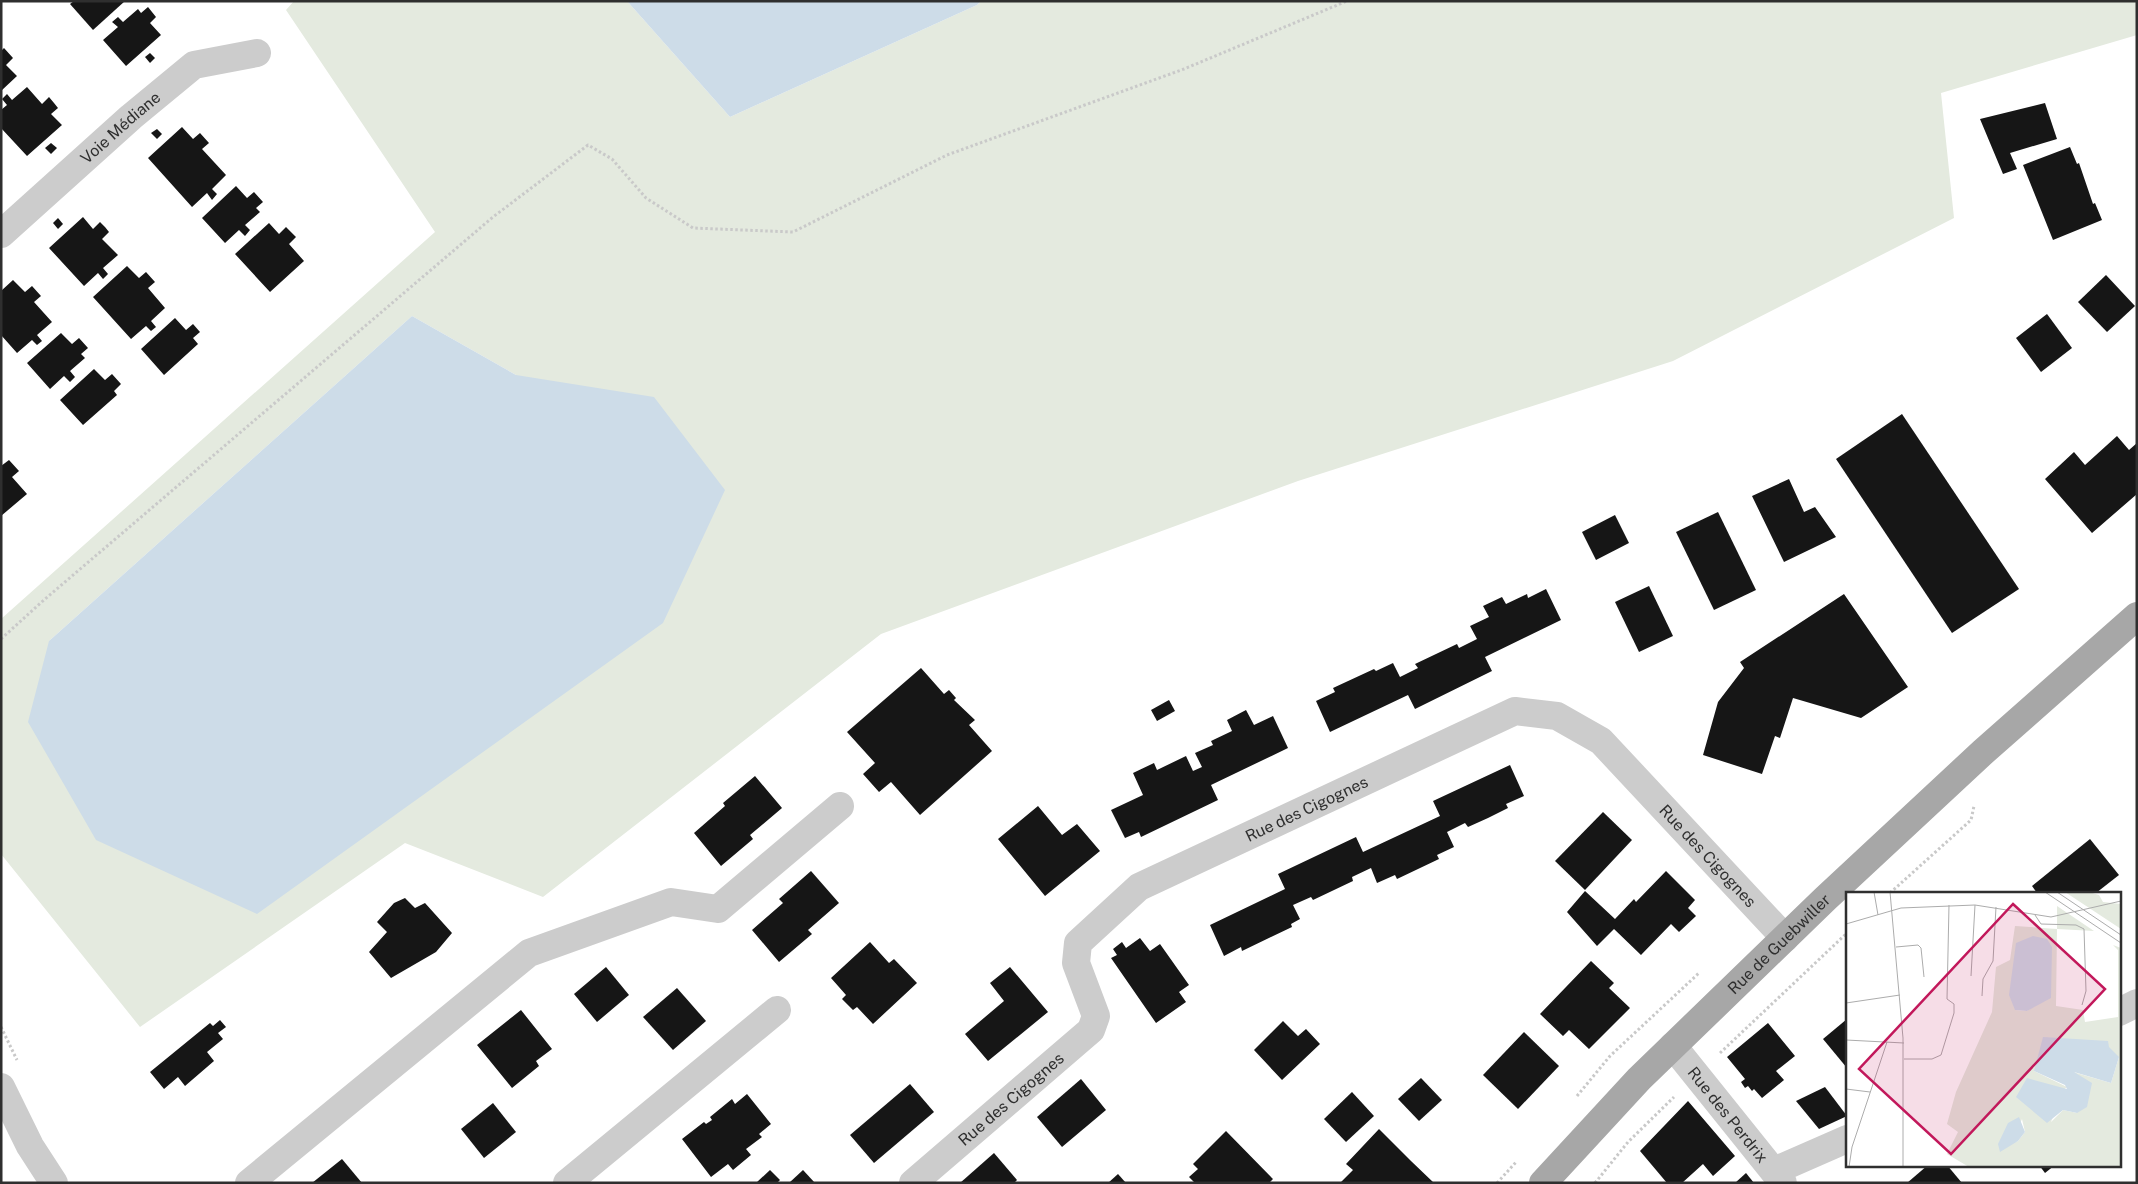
<svg xmlns="http://www.w3.org/2000/svg" width="2138" height="1184" font-family="'Public Sans',sans-serif">
<style>
.green{fill:#e4eadf;fill-rule:evenodd}
.water{fill:#cddce8}
.building{fill:#161616}
.lines{fill:none;stroke-linecap:round;stroke-linejoin:round}
.path{stroke:#c9c9c9;stroke-width:3;stroke-dasharray:2.5 2.5;stroke-linecap:butt}
.minor{stroke:#ccc;stroke-width:28}
.major{stroke:#a7a7a7;stroke-width:28}
.labels{text-anchor:middle;stroke-width:5;stroke-linejoin:round;paint-order:stroke}
.street-label{font-size:16px;fill:#2f2f2f;stroke:#fff}
.inset-road{fill:none;stroke:#acacac;stroke-width:1}
.view{fill:#c2185b;fill-opacity:0.15;stroke:#c2185b;stroke-width:2.5}
.inset-edge{fill:none;stroke:#2f2f2f;stroke-width:2.5}
</style>
<rect width="100%" height="100%" fill="#fff"/>
<path class="green" d="M294,1H627L730,117L977,5L981,1H2137V35L1941,93L1954,218L1673,361L1298,481L881,634L543,897L405,843L140,1027L1,854V619L435,232L286,10ZM412,316L516,375L49,641Z"/>
<g class="water">
<polygon points="627,1 981,1 977,5 730,117"/>
<polygon points="412,316 516,375 654,397 725,490 663,623 257,914 96,840 28,722 49,641"/>
</g>
<g class="building">
<polygon points="74,1 125,1 93,30 70,4"/>
<polygon points="148,7 156,17 150,23 161,35 126,66 103,40 118,27 112,22 118,17 123,22 138,9 141,13"/>
<polygon points="4,48 13,58 6,65 17,76 1,91 1,51"/>
<polygon points="150,53 155,58 150,63 145,57"/>
<polygon points="27,87 42,104 49,97 54,103 58,108 51,114 62,125 27,156 1,128 1,110 7,105 2,99 7,94 12,100"/>
<polygon points="2045,103 2057,139 2010,153 2017,169 2003,174 1980,119"/>
<polygon points="182,127 193,139 200,133 209,143 202,149 226,175 212,189 217,194 212,200 207,193 192,207 148,158"/>
<polygon points="157,129 162,134 157,139 151,133"/>
<polygon points="51,143 57,148 51,154 45,148"/>
<polygon points="2070,147 2077,164 2079,163 2093,204 2095,203 2102,220 2053,240 2023,165"/>
<polygon points="236,186 247,198 254,192 263,202 256,208 260,212 245,225 250,230 245,236 239,230 225,243 202,218"/>
<polygon points="83,217 93,229 100,222 105,227 109,232 102,239 118,255 103,268 108,274 103,279 98,273 84,286 49,248"/>
<polygon points="58,218 63,224 58,229 53,223"/>
<polygon points="269,223 279,234 286,227 296,237 289,244 304,261 270,292 235,254"/>
<polygon points="127,266 139,278 146,272 155,282 148,288 165,308 151,321 156,327 151,331 146,326 131,339 93,297"/>
<polygon points="2106,275 2135,306 2107,332 2078,302"/>
<polygon points="13,280 25,292 32,286 41,296 34,302 52,322 37,335 42,341 37,345 32,340 17,353 1,335 1,291"/>
<polygon points="2047,314 2072,348 2041,372 2016,338"/>
<polygon points="175,318 186,330 193,324 200,332 193,338 198,344 164,375 141,349"/>
<polygon points="61,333 72,344 79,338 88,348 81,354 85,358 70,371 75,377 70,382 64,376 50,389 27,363"/>
<polygon points="94,369 105,380 112,374 121,384 114,391 117,395 83,425 60,400"/>
<polygon points="1902,414 2019,589 1952,633 1836,459"/>
<polygon points="2117,436 2129,450 2137,443 2137,494 2092,533 2045,479 2074,452 2085,465"/>
<polygon points="9,460 19,471 12,477 27,494 1,516 1,466"/>
<polygon points="1789,479 1804,512 1815,507 1836,537 1784,562 1752,496"/>
<polygon points="1718,512 1756,590 1714,610 1676,532"/>
<polygon points="1615,515 1629,543 1596,560 1582,532"/>
<polygon points="1649,586 1673,636 1639,652 1615,602"/>
<polygon points="1546,589 1561,620 1485,657 1492,671 1415,709 1408,695 1330,732 1316,701 1335,692 1333,688 1374,669 1376,671 1393,663 1400,677 1418,668 1415,664 1457,644 1459,648 1477,639 1470,626 1489,617 1483,606 1502,597 1506,604 1527,594 1528,598"/>
<polygon points="1844,594 1908,687 1861,718 1793,698 1780,738 1775,736 1762,774 1703,755 1718,702 1744,668 1740,662"/>
<polygon points="921,668 944,694 949,690 956,698 954,700 975,720 969,725 992,751 920,815 891,782 879,792 863,774 875,763 847,732"/>
<polygon points="1169,700 1175,711 1157,721 1151,710"/>
<polygon points="1246,710 1254,725 1273,716 1288,748 1211,785 1218,800 1141,837 1139,832 1125,838 1111,810 1143,795 1133,773 1154,763 1157,770 1186,756 1193,771 1202,767 1195,753 1213,745 1211,741 1232,731 1227,720"/>
<polygon points="1510,765 1524,796 1506,804 1508,808 1488,818 1468,827 1465,823 1447,832 1454,847 1437,855 1439,859 1397,879 1395,875 1377,883 1371,868 1352,877 1353,881 1313,900 1311,897 1293,905 1300,919 1291,924 1292,927 1242,951 1241,947 1224,956 1210,925 1285,889 1278,874 1356,837 1363,852 1440,816 1433,801"/>
<polygon points="755,776 782,808 750,835 753,839 721,866 694,833 725,806 723,803"/>
<polygon points="1038,806 1062,835 1077,824 1100,851 1045,896 998,839"/>
<polygon points="1603,812 1632,840 1585,890 1555,861"/>
<polygon points="2090,839 2119,875 2096,893 2037,893 2032,886"/>
<polygon points="811,871 839,903 808,930 812,934 779,962 752,930 783,903 779,899"/>
<polygon points="1666,871 1695,900 1688,908 1696,916 1679,932 1671,924 1641,955 1614,929 1597,946 1567,912 1585,891 1615,919 1634,899 1636,902"/>
<polygon points="405,898 415,908 425,903 452,933 436,952 391,978 369,952 387,932 377,922 394,903"/>
<polygon points="1140,938 1150,951 1160,944 1189,985 1179,992 1186,1002 1156,1023 1111,958 1117,955 1113,949 1122,942 1126,948"/>
<polygon points="870,942 889,963 894,959 917,983 873,1024 857,1007 853,1010 842,999 846,995 831,978"/>
<polygon points="1591,961 1614,983 1609,988 1630,1008 1589,1049 1569,1030 1563,1036 1540,1014"/>
<polygon points="606,967 629,995 597,1022 574,994"/>
<polygon points="1010,967 1048,1012 988,1061 965,1034 1004,1001 990,983"/>
<polygon points="677,988 706,1021 673,1050 643,1017"/>
<polygon points="521,1010 552,1049 536,1061 539,1066 512,1088 477,1045"/>
<polygon points="1847,1019 1847,1068 1823,1039"/>
<polygon points="220,1020 226,1027 218,1033 223,1039 207,1052 214,1061 185,1086 178,1077 164,1089 150,1072 210,1023 213,1026"/>
<polygon points="1283,1021 1298,1036 1306,1029 1320,1044 1282,1080 1254,1050"/>
<polygon points="1768,1023 1795,1056 1776,1071 1784,1080 1762,1098 1754,1089 1752,1091 1748,1086 1745,1088 1741,1082 1745,1079 1727,1057"/>
<polygon points="1524,1032 1559,1066 1518,1109 1483,1075"/>
<polygon points="1421,1078 1442,1100 1419,1121 1398,1099"/>
<polygon points="1081,1079 1106,1110 1062,1147 1037,1117"/>
<polygon points="910,1084 934,1112 874,1163 850,1135"/>
<polygon points="1825,1087 1847,1116 1819,1129 1796,1101"/>
<polygon points="1352,1092 1374,1116 1346,1142 1324,1119"/>
<polygon points="747,1094 771,1124 759,1134 762,1137 746,1149 751,1155 733,1170 728,1164 711,1177 682,1139 704,1122 706,1124 712,1120 710,1117 732,1099 735,1104"/>
<polygon points="1688,1101 1735,1156 1713,1176 1703,1164 1682,1183 1667,1183 1640,1151"/>
<polygon points="493,1103 516,1132 484,1158 461,1129"/>
<polygon points="1379,1129 1411,1161 1434,1183 1340,1183 1353,1170 1346,1164"/>
<polygon points="1226,1131 1273,1179 1269,1183 1195,1183 1189,1177 1198,1169 1193,1164"/>
<polygon points="994,1153 1017,1180 1014,1183 960,1183"/>
<polygon points="342,1159 362,1183 312,1183"/>
<polygon points="1928,1165 1947,1165 1962,1183 1907,1183"/>
<polygon points="2039,1165 2055,1165 2045,1173"/>
<polygon points="770,1170 780,1180 777,1183 756,1183"/>
<polygon points="803,1170 815,1183 789,1183"/>
<polygon points="1746,1173 1754,1183 1735,1183"/>
<polygon points="1118,1174 1126,1183 1108,1183"/>
</g>
<g class="lines">
<g class="path">
<polyline points="1,639 45,599 493,217 588,145 612,159 646,198 693,228 793,232 947,155 1184,69 1347,1"/>
<polyline points="1890,893 1971,820 1974,806"/>
<polyline points="1,1027 17,1060"/>
<polyline points="1720,1053 1847,933"/>
<polyline points="1577,1096 1610,1056 1699,973"/>
<polyline points="1497,1183 1517,1161"/>
<polyline points="1595,1183 1628,1142 1674,1097"/>
</g>
<g class="minor">
<path id="s1" d="M1,234L131,117L194,65L257,53"/>
<polyline points="2119,1012 2137,1003"/>
<path id="s2" d="M1673,1046L1783,1183"/>
<polyline points="1,1087 30,1146 54,1183"/>
<polyline points="1774,1171 1847,1139"/>
<polyline points="249,1183 529,953 671,902 718,909 840,806"/>
<polyline points="567,1183 777,1010"/>
<path id="s3" d="M913,1183L1091,1030L1096,1016L1076,963L1078,943L1139,887L1515,711L1557,716L1601,741L1785,938"/>
</g>
<path class="major" id="s4" d="M1543,1183L1639,1079L1825,899L1983,752L2137,616"/>
</g>
<g class="labels">
<g class="street-label">
<text dy="6" stroke="none"><textPath href="#s1" startOffset="160">Voie Médiane</textPath></text>
<text dy="6" stroke="none"><textPath href="#s3" startOffset="594">Rue des Cigognes</textPath></text>
<text dy="6" stroke="none"><textPath href="#s3" startOffset="1074">Rue des Cigognes</textPath></text>
<text dy="6" stroke="none"><textPath href="#s4" startOffset="336">Rue de Guebwiller</textPath></text>
<text dy="6" stroke="none"><textPath href="#s3" startOffset="129">Rue des Cigognes</textPath></text>
<text dy="6" stroke="none"><textPath href="#s2" startOffset="88">Rue des Perdrix</textPath></text>
</g>
</g>
<g transform="translate(1846 892)">
<rect width="275" height="275" fill="#fff"/>
<path d="M219,0H243L253,3L257,10L275,12V37ZM211,14L248,39L211,37L210,114L237,118L239,130L272,125V58L267,53L275,56V275H123L101,262L112,240L101,232L110,200L146,120L150,75L164,68L169,34L211,37ZM206,55L193,110L181,119L169,118ZM273,165L265,191L227,180L231,221L217,218L205,230L217,198L221,195L188,179ZM176,227L179,240L172,249L165,252Z" fill="#e4eadf" fill-rule="evenodd"/>
<path d="M187,44L201,47L206,55L205,106L181,119L169,118L163,103L170,51ZM197,145L262,149L263,155L273,165L265,191L228,180L246,191L241,215L231,221L217,218L201,231L170,205L181,186L221,197L219,193L188,179ZM173,225L179,240L172,249L154,260L152,252L162,231Z" fill="#cddce8"/>
<path class="inset-road" d="M28,0L32,23M44,0L57,146V275M199,0L275,51M211,0L275,43M189,23L195,32L230,33L238,37L240,99L236,113M0,32L55,16L129,13L205,25L275,9M50,55L72,53L75,56L78,85M125,84L129,13M136,104L137,87L147,69L150,15M0,111L54,103M0,148L58,151M58,167H86L95,163L108,121V112L101,107L103,13M0,197L24,200M3,275L6,255L41,150"/>
<path class="view" d="M167,12L259,97L105,262L13,177Z"/>
<rect width="275" height="275" class="inset-edge"/>
</g>
<rect width="2138" height="1184" fill="none" stroke="#2f2f2f" stroke-width="5"/>
</svg>
